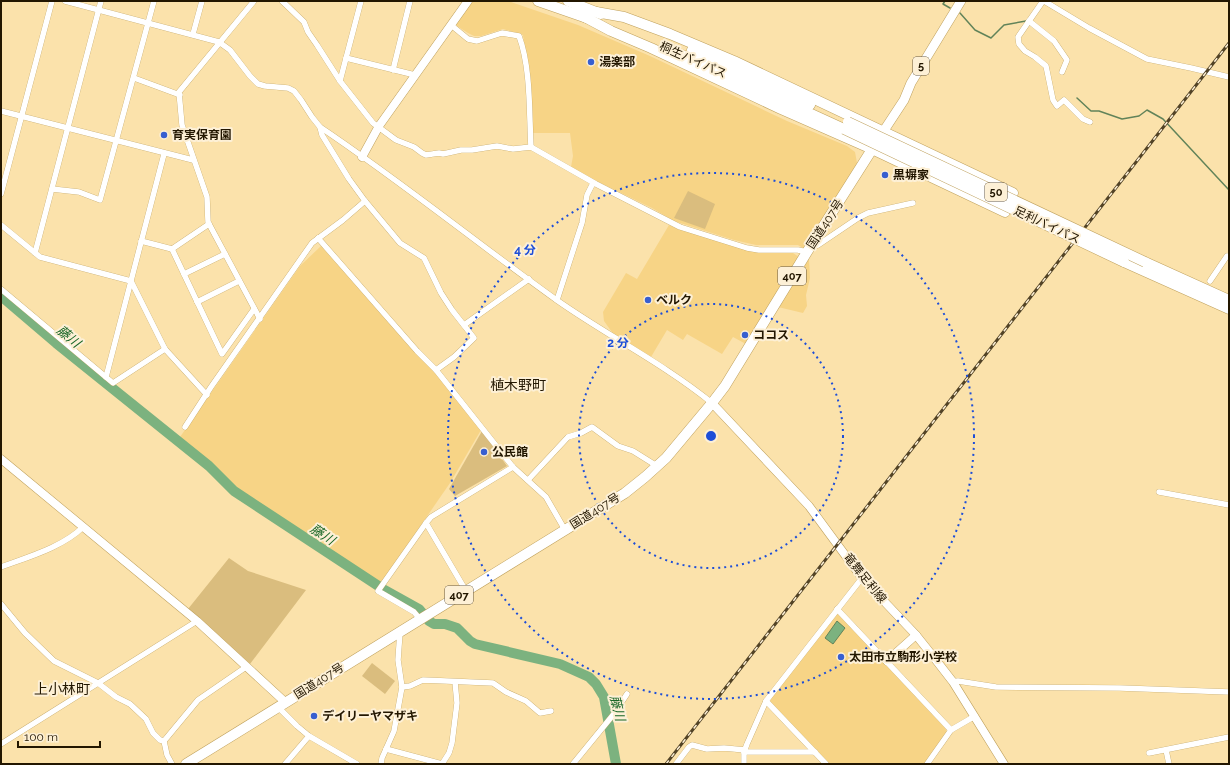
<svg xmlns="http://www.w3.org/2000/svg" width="1230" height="765" font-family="Raleway,'Noto Sans JP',sans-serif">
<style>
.built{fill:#f7d486}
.green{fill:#dabd7e}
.water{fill:#7cb27f;stroke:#618359}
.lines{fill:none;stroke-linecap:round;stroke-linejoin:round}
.stream{stroke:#618359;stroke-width:1.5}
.river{stroke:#7cb27f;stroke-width:10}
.street-casing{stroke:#bfa15d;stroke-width:6}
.secondary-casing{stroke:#bfa15d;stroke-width:9}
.primary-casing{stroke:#bfa15d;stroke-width:10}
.highway-casing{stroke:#bfa15d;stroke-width:11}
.street{stroke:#fff;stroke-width:5.5}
.secondary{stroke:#fff;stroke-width:8}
.primary{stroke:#fff;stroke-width:9}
.highway{stroke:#fff;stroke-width:10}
.rail-casing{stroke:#524326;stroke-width:3}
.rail{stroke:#fdf0d6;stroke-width:1.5;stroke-dasharray:4.5;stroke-linecap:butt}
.highway-bridge-casing{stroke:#bfa15d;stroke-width:11;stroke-linecap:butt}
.highway-bridge{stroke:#fff;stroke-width:10}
.ring{fill:none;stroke:#1d4ed8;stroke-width:2;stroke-dasharray:2 4}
.poi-dot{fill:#385fd0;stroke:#fdf0d6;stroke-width:1.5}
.labels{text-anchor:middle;stroke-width:4;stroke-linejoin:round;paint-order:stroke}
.shield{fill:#fdf0d6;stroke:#645740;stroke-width:1}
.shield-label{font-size:11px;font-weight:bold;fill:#221600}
.street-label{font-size:12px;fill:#221600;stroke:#fdf0d6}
.poi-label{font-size:12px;font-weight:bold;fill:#221600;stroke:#fdf0d6;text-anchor:start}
.water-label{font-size:13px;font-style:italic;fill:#196727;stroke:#fdf0d6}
.quarter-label{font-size:14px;fill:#221600;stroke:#fdf0d6}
.centre{fill:#1d4ed8;stroke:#fdf0d6;stroke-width:2}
.ring-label{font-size:12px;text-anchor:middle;font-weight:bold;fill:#1d4ed8;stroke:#fdf0d6;stroke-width:4;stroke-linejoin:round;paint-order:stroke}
</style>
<rect width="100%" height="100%" fill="#fbe2ab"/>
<g class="built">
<polygon points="472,1 508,1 578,25 650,56 787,121 847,146 855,152 857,163 807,247 803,248 798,245 756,245 734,240 674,221 652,208 586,176 571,167 573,156 570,133 532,133 526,56 523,35 503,29 481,36 474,36 468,33 457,26 457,21"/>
<polygon points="669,225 759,253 793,253 799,257 746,344 733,337 722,354 687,334 683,340 667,330 651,357 614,335 604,321 603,312 626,273 637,279"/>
<polygon points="321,246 435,372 481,430 450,483 381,583 238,489 180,437 300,266"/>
<polygon points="809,259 810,278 806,295 807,306 803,313 778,307"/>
<polygon points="837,614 839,614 945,728 947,732 925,764 829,764 771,703 770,699"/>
</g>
<g class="green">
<polygon points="688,191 715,204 705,229 674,218"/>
<polygon points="482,431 507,466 455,496 449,489"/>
<polygon points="229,558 248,571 306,590 250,664 188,609"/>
<polygon points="372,663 395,681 385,694 362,676"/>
</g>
<polygon class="water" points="837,621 845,628 833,644 825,638"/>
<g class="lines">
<g class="stream">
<polyline points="945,1 943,4 950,8"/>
<polyline points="960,13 975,30 991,38 1004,25 1026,21"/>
<polyline points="1077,98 1091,111 1099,111 1122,119 1139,116 1147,110 1163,119 1229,190"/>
</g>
<polyline class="river" points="1,296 56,343 209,466 234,491 383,589 419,609 429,621 434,624 445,624 457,628 470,641 475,644 560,664 589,677 596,684 604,697 616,764"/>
<defs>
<g id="street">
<path d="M65,1L219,42L230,50L250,76L258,84L265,86L288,88L294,91L301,100L312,117L320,127C402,182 478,244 558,301C608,336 664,364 712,403"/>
<polyline points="254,1 179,92 182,125 207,197 208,222 260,319"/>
<polyline points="282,1 304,22 308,32 317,45 340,81 373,123 396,140 414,147 422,153 426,155 439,153 443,154 461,150 472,150 497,146 513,149 531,147 596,184 680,227 747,248 759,250 798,250 807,252"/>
<polyline points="1043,1 1018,37 1019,44 1025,51 1035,57 1046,66 1053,100 1057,106 1064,100 1083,119 1090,122"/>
<polyline points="1044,1 1089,28 1147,59 1191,68 1229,77"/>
<polyline points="1029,21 1054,41 1067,60 1062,72"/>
<path d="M451,25L468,39L477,41L502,33L519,36C531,68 529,113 531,147"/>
<polyline points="193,34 202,1"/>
<polyline points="346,58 415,75"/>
<polyline points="393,70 410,1"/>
<polyline points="134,78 180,95"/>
<polyline points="340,81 361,1"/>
<polyline points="1,111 193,160"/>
<polyline points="320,127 322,135 349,179 365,201 400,243 424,258 441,293 452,310 474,338 454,357 436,370"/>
<polyline points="52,189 79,192 100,200 154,1"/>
<polyline points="1,194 52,1"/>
<polyline points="1,225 40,257 131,281 165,349 207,395"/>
<polyline points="318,238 417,351 436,370 513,467 546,497 565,530"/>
<polyline points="141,241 172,249 222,354 254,309"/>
<polyline points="810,247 818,245 858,218 868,213 913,203"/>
<polyline points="172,249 209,224"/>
<polyline points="35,253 101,1"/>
<polyline points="184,274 225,254"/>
<polyline points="1210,281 1227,256 1229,256"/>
<polyline points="1,289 113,383 165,349"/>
<polyline points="557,300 582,223 587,195 593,183"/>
<polyline points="197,302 239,281"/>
<polyline points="464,325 529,279"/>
<polyline points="106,377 164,154"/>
<polyline points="185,427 211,387 312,243 343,220 365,201"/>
<polyline points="528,480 568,437 581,433 592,427 618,446 633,451 657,466"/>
<polyline points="1159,492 1229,505"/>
<path d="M1,567C28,557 63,547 83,527"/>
<polyline points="466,591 426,523 431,517 513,467"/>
<polyline points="1,604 25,633 54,661 98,683 116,697 130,704 146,719 153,733 160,740 164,741 167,755 172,764"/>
<polyline points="837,609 951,730"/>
<polyline points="420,619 414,612 378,591 426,523"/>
<polyline points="953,682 958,681 996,687 1120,688 1229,692"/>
<polyline points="402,687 410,686 423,680 493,683 506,692 526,701 540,713 551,711"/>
<polyline points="766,701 826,764"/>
<polyline points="278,707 297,726 309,736 357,764"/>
<polyline points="164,741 198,700 246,667"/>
<polyline points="1,744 197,621"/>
<polyline points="386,749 442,764"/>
<polyline points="1166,750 1169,764"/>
<polyline points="744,752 815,752"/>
<polyline points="1149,753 1229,737"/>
<polyline points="285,764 309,736"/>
<polyline points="381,764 382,758 394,731 402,687 398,660 400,632"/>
<polyline points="442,764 449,753 452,743 457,703 455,682"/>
<polyline points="573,764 613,715 627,694"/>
<polyline points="676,764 689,747 692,745 707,749 724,748 745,750"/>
<polyline points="744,764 744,752 747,744 766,701 862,578"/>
<polyline points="927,764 951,730 975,716"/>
</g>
<g id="secondary">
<polyline points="362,157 379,126 468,1"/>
<polyline points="712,403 809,506 862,578 916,635 932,655 953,682 1004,764"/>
<polyline points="1,459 197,621 285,702"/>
<polyline points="887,661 916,635"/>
</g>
<polyline id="primary" points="883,132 904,100 911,83 961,1"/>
<g id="highway">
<polyline points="538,1 587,18"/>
<polyline points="568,1 601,14"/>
<polyline points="596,12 624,17 670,34 734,61 1013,193"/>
<polyline points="581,15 611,31 651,48 781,109 872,149 1005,212"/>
<polyline points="671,50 844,129"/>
<polyline points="692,50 810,105"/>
<polyline points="1124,262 1229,309"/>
<polyline points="1145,262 1229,300"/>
<polyline points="186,764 625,493 645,477 666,458 712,403 725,386 807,252 883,132"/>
</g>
</defs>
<use href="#street" class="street-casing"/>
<use href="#secondary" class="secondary-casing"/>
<use href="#primary" class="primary-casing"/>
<use href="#highway" class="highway-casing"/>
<use href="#street" class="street"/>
<use href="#secondary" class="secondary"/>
<use href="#primary" class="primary"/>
<use href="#highway" class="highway"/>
<defs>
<polyline id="rail" points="666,764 1229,43"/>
</defs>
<use href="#rail" class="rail-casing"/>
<use href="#rail" class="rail"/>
<defs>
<g id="highway-bridge">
<polyline points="848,122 1145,262"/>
<polyline points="844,129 1124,262"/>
</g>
</defs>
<use href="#highway-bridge" class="highway-bridge-casing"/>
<use href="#highway-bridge" class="highway-bridge"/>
</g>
<g class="ring">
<circle cx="711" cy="436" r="132"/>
<circle cx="711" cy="436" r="263"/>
</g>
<g class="poi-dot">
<circle cx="591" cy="62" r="4"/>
<circle cx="164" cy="135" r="4"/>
<circle cx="885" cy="175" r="4"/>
<circle cx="648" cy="300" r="4"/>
<circle cx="745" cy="335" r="4"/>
<circle cx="484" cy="452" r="4"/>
<circle cx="841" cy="657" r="4"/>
<circle cx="314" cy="716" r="4"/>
</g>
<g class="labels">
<g class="shield">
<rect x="913" y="57" width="16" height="18" rx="3"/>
<rect x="985" y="183" width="22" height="18" rx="3"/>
<rect x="778" y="267" width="28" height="18" rx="3"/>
<rect x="445" y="586" width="28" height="18" rx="3"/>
</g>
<g class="shield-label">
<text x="921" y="70">5</text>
<text x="996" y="196">50</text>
<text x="792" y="280">407</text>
<text x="459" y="599">407</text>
</g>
<g class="street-label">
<text transform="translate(693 60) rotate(24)" y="4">桐生バイパス</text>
<text transform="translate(825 224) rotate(-57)" y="4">国道407号</text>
<text transform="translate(1047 225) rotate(25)" y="4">足利バイパス</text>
<text transform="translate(595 511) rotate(-32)" y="4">国道407号</text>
<text transform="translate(865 578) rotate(51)" y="4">竜舞足利線</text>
<text transform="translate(319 681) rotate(-32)" y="4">国道407号</text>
</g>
<g class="poi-label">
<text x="599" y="66">湯楽部</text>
<text x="172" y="139">育実保育園</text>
<text x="893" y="179">黒塀家</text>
<text x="656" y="304">ベルク</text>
<text x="753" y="339">ココス</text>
<text x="492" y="456">公民館</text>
<text x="849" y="661">太田市立駒形小学校</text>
<text x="322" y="720">デイリーヤマザキ</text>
</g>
<g class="water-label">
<text transform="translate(69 336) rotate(39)" y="5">藤川</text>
<text transform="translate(323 534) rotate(33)" y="5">藤川</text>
<text transform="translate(618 708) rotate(76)" y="5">藤川</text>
</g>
<g class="quarter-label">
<text x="518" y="390">植木野町</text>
<text x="62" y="694">上小林町</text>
</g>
</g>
<circle cx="711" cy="436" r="6" class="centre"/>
<g class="ring-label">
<text x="525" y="254">4 分</text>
<text x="618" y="347">2 分</text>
</g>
<rect width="1230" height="765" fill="none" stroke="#221600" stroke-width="4"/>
<path d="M18 741v6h82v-6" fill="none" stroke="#221600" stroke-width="2"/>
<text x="24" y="741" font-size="12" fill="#221600" stroke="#fdf0d6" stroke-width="3" paint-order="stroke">100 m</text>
</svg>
